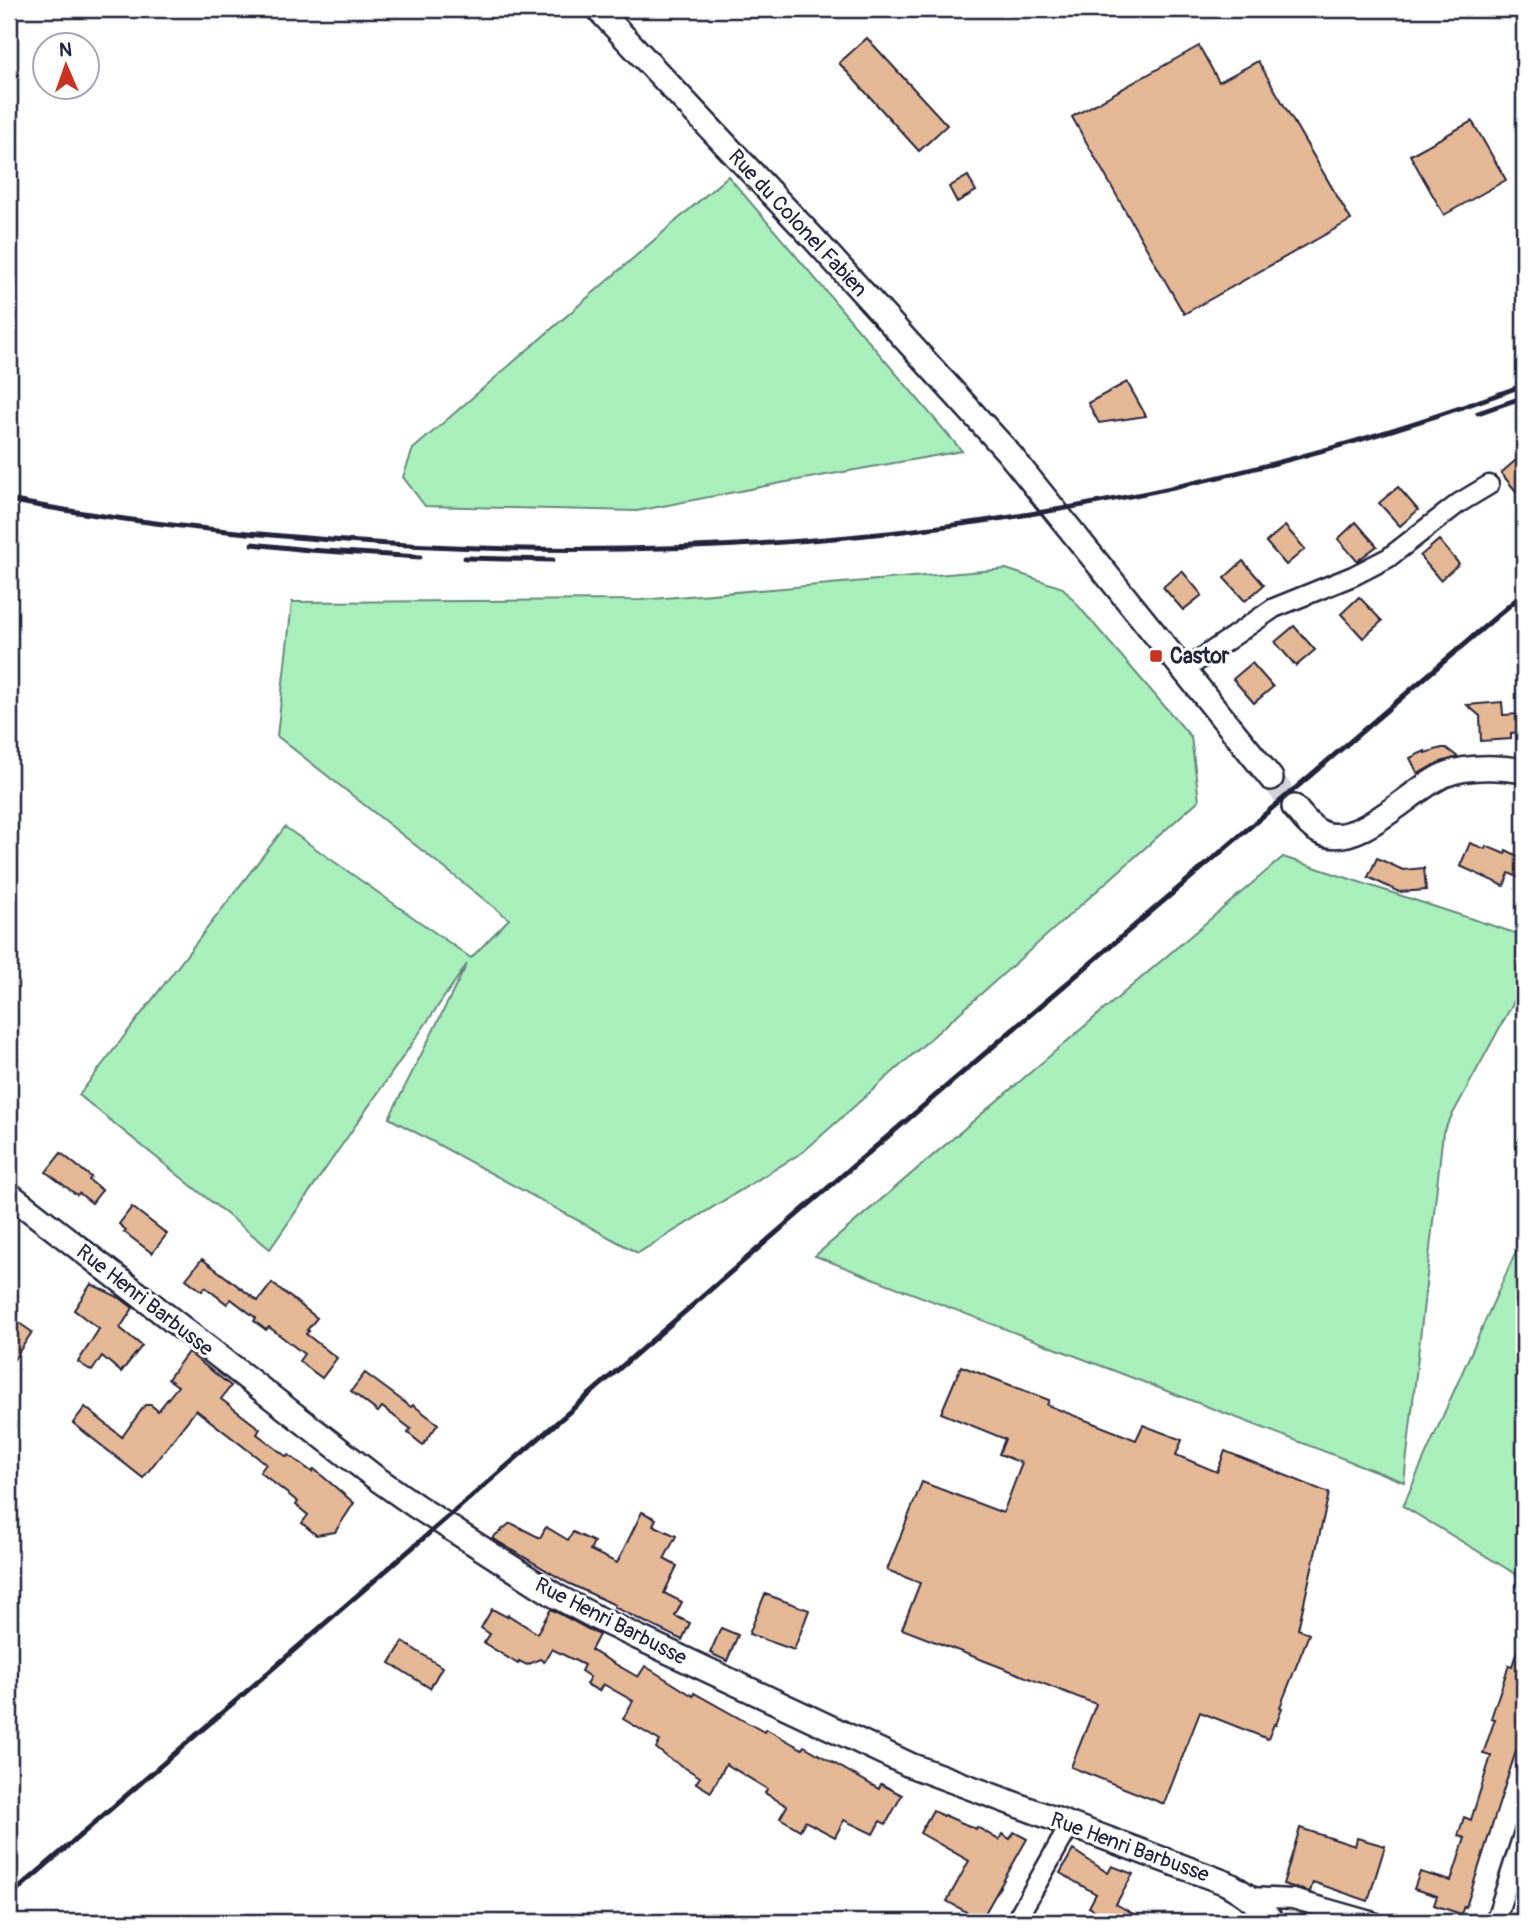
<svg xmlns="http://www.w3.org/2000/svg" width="1533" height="1931" font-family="Pangolin,sans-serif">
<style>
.green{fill:#a9f0bd;stroke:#66897c;stroke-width:2}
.building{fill:#e6b996;stroke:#22223b;stroke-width:2}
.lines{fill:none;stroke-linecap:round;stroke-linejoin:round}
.tertiary-tunnel{stroke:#d3d3d8;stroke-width:23;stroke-dasharray:23 11;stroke-linecap:butt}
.minor-casing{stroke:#22223b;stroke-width:23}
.tertiary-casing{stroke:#22223b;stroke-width:28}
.minor{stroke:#fff;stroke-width:18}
.tertiary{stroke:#fff;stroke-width:23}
.rail{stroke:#22223b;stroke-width:5}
.poi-dot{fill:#c8321e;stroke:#fff;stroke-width:2.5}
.labels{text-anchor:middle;stroke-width:6;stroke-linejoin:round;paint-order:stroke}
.street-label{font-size:21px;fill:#22223b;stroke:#fff}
.poi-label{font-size:21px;font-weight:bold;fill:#22223b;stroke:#fff;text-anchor:start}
</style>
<rect width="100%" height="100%" fill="#fff"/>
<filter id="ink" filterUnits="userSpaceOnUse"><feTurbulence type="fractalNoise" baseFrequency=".0143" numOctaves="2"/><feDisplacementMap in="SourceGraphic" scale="14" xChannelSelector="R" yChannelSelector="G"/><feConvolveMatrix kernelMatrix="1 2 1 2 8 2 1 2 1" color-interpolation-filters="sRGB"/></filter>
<g filter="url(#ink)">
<g class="green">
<polygon points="728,176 962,451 781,483 637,511 425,506 403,477 413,449"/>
<polygon points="1006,569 1063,588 1191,737 1199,800 803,1152 638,1253 389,1118 467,964 270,1249 79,1095 285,827 471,958 509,919 277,736 292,602 641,600"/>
<polygon points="1283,857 1524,936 1524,983 1443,1132 1404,1482 815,1256"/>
<polygon points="1524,1233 1524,1579 1403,1506"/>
</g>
<g class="building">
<polygon points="867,38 947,125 919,151 839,63"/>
<polygon points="1199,46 1219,82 1258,61 1351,220 1184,314 1072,117"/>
<polygon points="1472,121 1506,180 1444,215 1410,155"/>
<polygon points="968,176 976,191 957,202 949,187"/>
<polygon points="1127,382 1146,416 1099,423 1088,403"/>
<polygon points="1524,453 1524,501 1501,473"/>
<polygon points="1398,487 1418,510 1400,526 1379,503"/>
<polygon points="1356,522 1377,546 1357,561 1338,539"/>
<polygon points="1285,526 1305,549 1286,565 1266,542"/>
<polygon points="1439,540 1459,564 1440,580 1420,556"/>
<polygon points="1243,561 1264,585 1245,601 1224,578"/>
<polygon points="1182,571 1202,595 1183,610 1163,587"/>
<polygon points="1359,597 1382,621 1363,638 1341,614"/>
<polygon points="1294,626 1315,650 1296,666 1275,642"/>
<polygon points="1252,663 1273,687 1254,703 1233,679"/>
<polygon points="1502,702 1503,715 1520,714 1520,732 1511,733 1511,739 1481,741 1480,716 1467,705"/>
<polygon points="1442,748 1446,748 1458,757 1438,763 1418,774 1410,758 1425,751 1425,753"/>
<polygon points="1470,843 1485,849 1486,846 1505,854 1506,850 1524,859 1524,880 1509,873 1504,886 1460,866"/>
<polygon points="1377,858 1403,870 1424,868 1426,890 1399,892 1368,877"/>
<polygon points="61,1153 91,1177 89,1180 102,1190 92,1203 79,1193 77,1195 46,1172"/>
<polygon points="132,1207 167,1234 152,1253 124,1232 126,1230 119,1224"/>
<polygon points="202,1259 258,1301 272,1283 317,1318 307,1330 309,1331 306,1334 337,1358 322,1378 299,1361 304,1354 269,1327 266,1330 254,1321 256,1318 231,1299 227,1304 205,1287 202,1291 186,1279"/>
<polygon points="91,1284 120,1298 133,1308 120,1328 142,1346 121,1372 102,1356 92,1371 78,1362 99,1329 74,1310"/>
<polygon points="9,1316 32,1332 9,1367"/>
<polygon points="188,1352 231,1386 221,1399 260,1429 257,1434 287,1457 289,1455 312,1472 314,1469 354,1503 335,1532 316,1535 302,1523 308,1515 296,1505 298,1502 260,1472 266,1464 196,1410 143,1478 73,1423 85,1407 122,1437 145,1405 151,1405 158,1411 178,1386 168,1379"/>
<polygon points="961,1366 1049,1400 1047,1405 1136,1440 1143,1425 1182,1440 1176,1455 1217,1472 1225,1451 1329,1493 1298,1629 1309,1634 1280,1707 1282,1708 1276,1725 1274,1724 1268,1739 1200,1712 1164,1804 1071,1767 1096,1704 902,1629 920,1583 887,1570 922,1482 1003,1513 1022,1463 999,1454 1005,1439 941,1413"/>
<polygon points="365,1373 411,1407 413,1405 438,1424 423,1445 408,1433 411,1429 382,1407 378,1412 351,1391"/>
<polygon points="642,1512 656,1519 653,1525 676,1536 664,1559 677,1566 664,1593 682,1602 675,1616 690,1623 682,1640 614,1607 615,1605 568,1583 492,1538 509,1524 513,1524 540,1538 546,1527 568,1540 573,1532 594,1542 590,1550 617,1563"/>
<polygon points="765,1594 809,1610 794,1650 749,1634"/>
<polygon points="492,1609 507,1617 508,1615 537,1633 551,1609 599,1635 591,1650 638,1677 645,1666 693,1696 694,1693 764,1732 766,1729 802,1749 804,1746 879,1789 881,1784 902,1795 886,1824 880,1821 873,1834 844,1820 835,1837 805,1821 800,1830 780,1818 787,1806 765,1793 767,1789 726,1764 711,1792 696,1783 700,1777 667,1757 656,1748 660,1741 623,1719 633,1701 603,1684 599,1691 586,1684 590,1677 581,1671 584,1665 552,1649 544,1662 540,1659 527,1665 519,1661 518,1664 484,1643 490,1634 481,1628"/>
<polygon points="721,1628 738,1635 727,1661 710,1653"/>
<polygon points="1521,1639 1524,1640 1524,1726 1466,1907 1464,1906 1461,1914 1434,1905 1437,1896 1414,1889 1420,1872 1451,1881 1465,1838 1458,1836 1464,1817 1471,1820 1491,1756 1483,1754 1495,1719 1491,1718 1509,1665 1512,1666"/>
<polygon points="403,1642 442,1667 430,1688 390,1663"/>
<polygon points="933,1810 943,1816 944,1815 976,1829 977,1827 999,1840 1002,1834 1010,1839 1014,1832 1027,1839 980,1922 963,1922 968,1913 947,1901 969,1861 920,1833"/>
<polygon points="1300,1828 1355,1846 1357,1838 1385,1846 1368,1901 1313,1882 1310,1892 1283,1884"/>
<polygon points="1073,1850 1108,1873 1112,1866 1133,1874 1116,1904 1147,1922 1115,1922 1089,1907 1096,1894 1060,1873"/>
</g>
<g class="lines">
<polyline class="tertiary-tunnel" points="1271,778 1294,807"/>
<defs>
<g id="minor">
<polyline points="1183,671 1274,608 1353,576 1388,558 1459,503 1489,485"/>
<polyline points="1250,1897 1293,1899 1374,1922"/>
<polyline points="1015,1922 1070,1825"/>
<polyline points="1495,1922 1524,1832"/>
</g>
<g id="tertiary">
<polyline points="598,9 816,241 1007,451 1271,778"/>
<path d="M1294,807C1302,816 1310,828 1322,833C1359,849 1411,789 1444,775C1469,765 1499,767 1524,771"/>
<path d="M9,1194L376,1478L416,1506L556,1596L599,1619L910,1765L1226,1883C1245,1893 1260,1904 1272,1922"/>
</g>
</defs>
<use href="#minor" class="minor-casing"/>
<use href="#tertiary" class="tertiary-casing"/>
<use href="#minor" class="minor"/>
<use href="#tertiary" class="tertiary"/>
<g class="rail">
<polyline points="1478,413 1524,397"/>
<path d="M9,500C115,521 223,532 331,540C734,571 1144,527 1524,385"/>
<polyline points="252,544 309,550 420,557"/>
<polyline points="465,558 553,560"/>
<polyline points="9,1897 859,1161 1524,593"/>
</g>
</g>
</g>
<rect class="poi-dot" x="1149" y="649" width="14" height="14" rx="3.5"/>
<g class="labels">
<g class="street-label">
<text transform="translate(798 223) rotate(47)" y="7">Rue du Colonel Fabien</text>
<text transform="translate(145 1300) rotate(38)" y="7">Rue Henri Barbusse</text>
<text transform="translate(611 1621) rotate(27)" y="7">Rue Henri Barbusse</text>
<text transform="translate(1130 1847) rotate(20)" y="7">Rue Henri Barbusse</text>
</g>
<g class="poi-label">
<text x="1170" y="663">Castor</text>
</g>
</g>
<rect width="1533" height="1931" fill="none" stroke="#fff" stroke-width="35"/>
<rect x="18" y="18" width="1498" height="1896" fill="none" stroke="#22223b" stroke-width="2.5" filter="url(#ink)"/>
<g transform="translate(66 66) rotate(358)"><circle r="33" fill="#ffffff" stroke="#a7a7b1" stroke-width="2"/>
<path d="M0-5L12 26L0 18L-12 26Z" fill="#c8321e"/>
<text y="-10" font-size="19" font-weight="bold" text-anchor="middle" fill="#22223b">N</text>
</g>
</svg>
